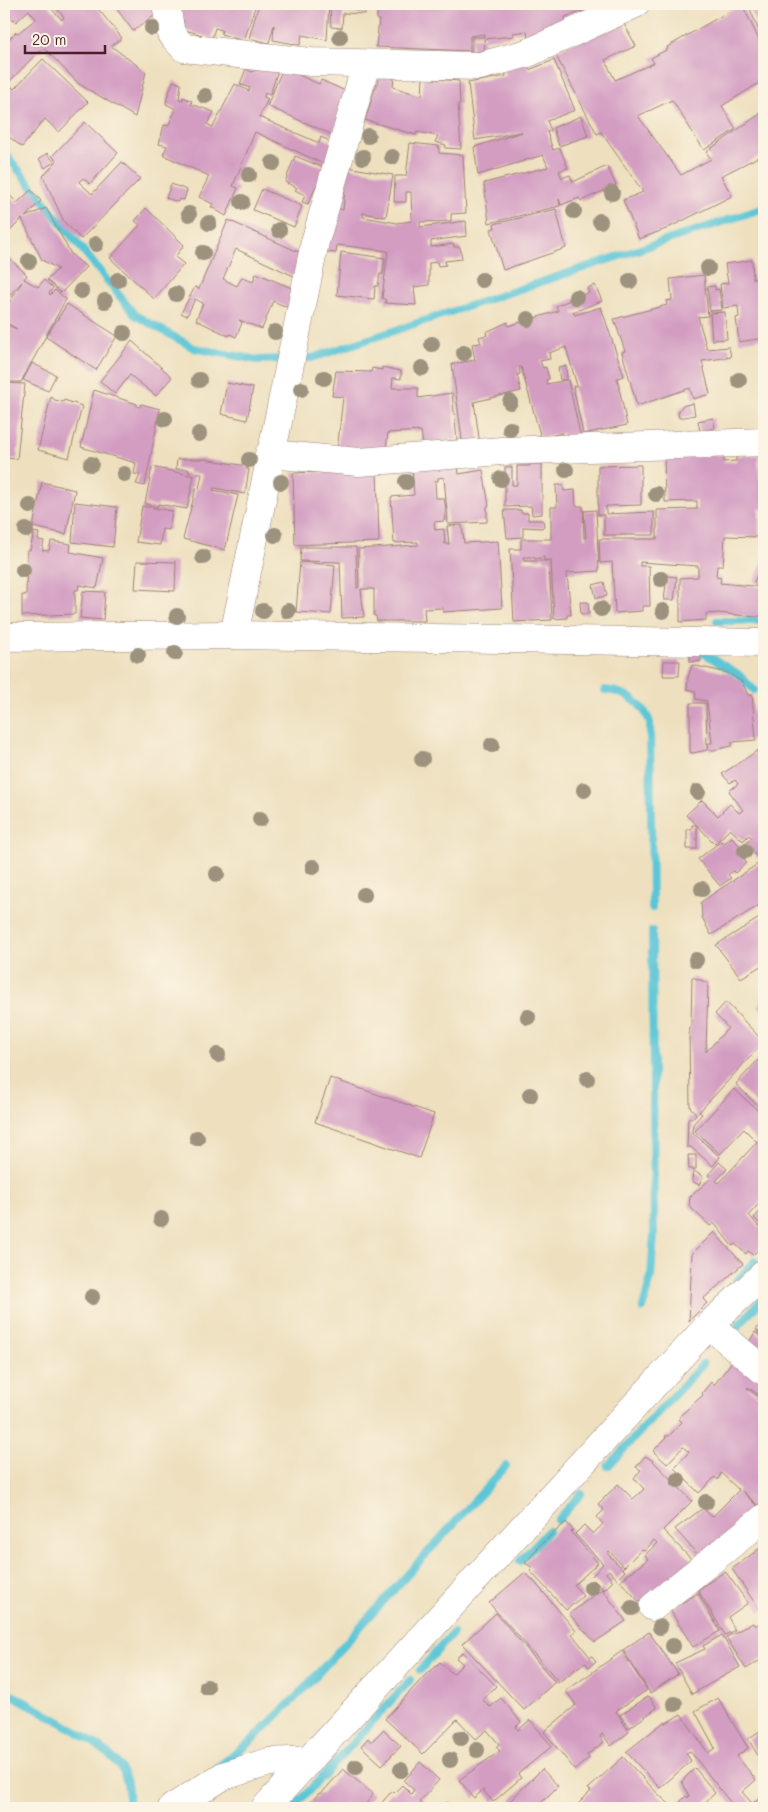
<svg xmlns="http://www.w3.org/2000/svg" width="768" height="1812" font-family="Mali,sans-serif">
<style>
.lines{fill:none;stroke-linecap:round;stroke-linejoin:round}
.stream{stroke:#5cc6d7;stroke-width:8}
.building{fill:#d39dc2}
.minor-casing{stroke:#9c8075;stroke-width:29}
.minor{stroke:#fff;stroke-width:28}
.tree{fill:#9c927e}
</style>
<rect width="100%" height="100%" fill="#fcf5e5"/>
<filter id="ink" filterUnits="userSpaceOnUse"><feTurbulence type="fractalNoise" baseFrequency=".02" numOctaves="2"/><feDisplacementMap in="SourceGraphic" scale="10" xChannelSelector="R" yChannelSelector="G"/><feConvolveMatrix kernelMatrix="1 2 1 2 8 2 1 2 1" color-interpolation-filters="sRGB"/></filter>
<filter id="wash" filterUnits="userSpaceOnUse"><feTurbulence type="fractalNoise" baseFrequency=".0096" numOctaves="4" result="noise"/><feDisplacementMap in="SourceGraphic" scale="20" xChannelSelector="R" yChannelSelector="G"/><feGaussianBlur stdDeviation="1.12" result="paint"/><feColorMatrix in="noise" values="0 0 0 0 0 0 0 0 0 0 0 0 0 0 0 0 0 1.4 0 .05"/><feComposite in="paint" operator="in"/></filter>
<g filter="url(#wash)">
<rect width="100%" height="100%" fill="#eee0bf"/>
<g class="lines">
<g class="stream">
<polyline points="4,152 135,315 194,348 257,360 312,358 764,208"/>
<polyline points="717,621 759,621"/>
<polyline points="705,654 738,674 754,690"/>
<path d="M605,690C627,692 642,702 650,722L652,908"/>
<polyline points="736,1282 755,1261"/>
<polyline points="643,1308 651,1277 654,1235 652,931"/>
<polyline points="732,1333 764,1297"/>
<polyline points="608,1466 703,1364"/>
<polyline points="558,1520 581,1494"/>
<polyline points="520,1561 548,1531"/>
<polyline points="420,1670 453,1633"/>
<path d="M4,1690C34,1708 98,1739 118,1764C128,1776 130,1793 127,1808"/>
<polyline points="218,1767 251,1741 301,1692 506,1466"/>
<polyline points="322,1777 410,1680"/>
<polyline points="293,1808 318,1781"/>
</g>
</g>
<g id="blocks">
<g class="building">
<polygon points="4,4 47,4 62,20 64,17 53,4 94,4 122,38 111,46 146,72 135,117 79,84 45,49 37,53 8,83 14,89 43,59 88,102 59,132 45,119 22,147 4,133 4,45 16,32 18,33 36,19 29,10 16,22 4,10"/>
<polygon points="113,4 149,4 157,14 133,31"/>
<polygon points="174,4 256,4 244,41 221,34 222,30 215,28 212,38 182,29 184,21 173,18"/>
<polygon points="259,4 329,4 327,40 302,35 300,45 273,40 274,25 269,43 249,38"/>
<polygon points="330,4 365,4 365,14 343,13 342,28 331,27"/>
<polygon points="377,4 603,4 565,17 567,23 552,26 553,33 528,38 527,31 513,33 513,36 484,39 485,50 472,53 472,37 484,37 484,34 470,36 470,51 376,47 379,20 377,20"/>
<polygon points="742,4 760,42 763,41 748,4 764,4 764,80 722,106 736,129 704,150 672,100 638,116 681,175 711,159 706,152 764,111 764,154 721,176 732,196 666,229 639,239 623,200 643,192 601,132 597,134 554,52 622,20 636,46 605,60 615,80 654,63 651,58 668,49 667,47"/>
<polygon points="554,60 575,110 547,121 551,131 547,132 553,150 560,148 568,168 559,171 562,178 570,175 573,182 607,166 616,185 581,201 579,198 561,205 559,199 560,206 489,223 484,183 548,167 543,155 478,175 474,147 522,132 475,140 468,83 506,76 505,70 526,62 529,70"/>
<polygon points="261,66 279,67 270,95 265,93 264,97 268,99 259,117 319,143 321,137 336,144 328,166 255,132 233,186 238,188 226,216 211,207 213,204 199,197 209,176 163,155 167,146 159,144 164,125 168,126 176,109 166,104 167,98 173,81 181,84 179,99 183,100 183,97 192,101 191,104 214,112 207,124 213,127 235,84 249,91 250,88 240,84 246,69 252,72"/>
<polygon points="283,68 319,84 321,80 352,94 331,136 331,134 267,106"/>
<polygon points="379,77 394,78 393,87 422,96 423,78 459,81 460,104 458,104 461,149 445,148 446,145 435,142 438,136 417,132 416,135 365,120"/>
<polygon points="581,116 588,136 559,146 553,128"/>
<polygon points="85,122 118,153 90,184 83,178 79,182 92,194 122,162 140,179 81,239 64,222 43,176 57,161 52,156"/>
<polygon points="410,143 439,146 439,153 463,155 466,213 451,214 451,221 420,222 420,227 466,221 467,236 431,241 431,247 454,244 454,247 460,247 462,259 445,261 446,265 438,266 437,262 429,263 429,285 414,287 416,305 385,303 386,300 382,298 388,251 337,245 336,253 326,252 334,208 343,210 347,167 393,175 386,217 363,213 363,217 397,223 412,221 411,192 406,192 406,202 394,202 395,176 406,176"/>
<polygon points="47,153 54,162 45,168 39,159"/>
<polygon points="295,156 324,168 308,204 302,202 305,195 295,190 297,188 285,182"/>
<polygon points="171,184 187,190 184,200 179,199 178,202 166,198"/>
<polygon points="4,189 17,203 31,190 41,201 25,217 46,208 71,254 86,267 61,293 47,280 58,269 42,260 22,219 4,237"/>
<polygon points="262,189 302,206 294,227 253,210"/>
<polygon points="146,208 184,245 175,257 184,264 154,299 110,258 140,225 135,221"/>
<polygon points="556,209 566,248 503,270 491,229 495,228 494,224"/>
<polygon points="228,220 305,255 298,278 236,249 223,279 237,286 242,277 253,282 256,273 294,289 287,307 273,301 262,329 239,320 242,323 236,337 230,334 229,336 196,320 203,303 195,299 187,316 181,313 195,287 199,289"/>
<polygon points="341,252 385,258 383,274 380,274 378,286 375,286 374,299 337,295"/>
<polygon points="4,253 27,275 24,279 38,287 44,280 53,288 49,293 50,295 55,290 66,299 21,382 4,382 4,326 5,324 17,329 4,321 4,311 22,282 4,301"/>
<polygon points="760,259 764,259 764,338 739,342 736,318 739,317 738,306 723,308 720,284 728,283 725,264 752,260 753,279 763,278"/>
<polygon points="704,275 708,316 698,317 707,349 729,347 731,357 702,361 710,394 693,399 690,388 637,406 622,352 625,351 614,319 667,305 666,301 672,300 670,279"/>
<polygon points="595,285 602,301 573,312 575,315 601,307 624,376 617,378 627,425 583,434 573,386 577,386 566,347 549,353 550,359 540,361 543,368 546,367 549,379 546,380 547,384 568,380 581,438 565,442 562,433 541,438 521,367 519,367 520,374 517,375 521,391 474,402 480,445 463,447 452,364 475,360 472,344 481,343 479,337 487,335 486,332 508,322 508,326 558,311 556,306 589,292 587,288"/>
<polygon points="715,286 715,290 719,289 722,310 710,311 707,287"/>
<polygon points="67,304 117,336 96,370 46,337"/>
<polygon points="725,312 727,339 712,340 710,313"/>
<polygon points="132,341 172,377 156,396 130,375 115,394 100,381"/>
<polygon points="32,363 56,375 48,391 23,380"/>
<polygon points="566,366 567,379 560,380 558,367"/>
<polygon points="382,367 401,371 401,379 393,378 392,388 418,388 418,398 452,393 457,440 423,445 421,431 388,433 385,457 337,452 343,397 332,396 336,371 371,372 372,368 382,370"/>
<polygon points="4,383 25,384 17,459 4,458"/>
<polygon points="227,383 253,388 247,420 221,414"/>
<polygon points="94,390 137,404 137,406 140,407 141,404 160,409 145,486 136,484 140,475 134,474 136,463 81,447"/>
<polygon points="51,397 55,400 63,402 64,400 82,406 69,458 38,450"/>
<polygon points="693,403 695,415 679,418 678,413 682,406"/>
<polygon points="713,418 715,428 700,431 698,421"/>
<polygon points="664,454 724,455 724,462 736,461 736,456 758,455 759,478 764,478 764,509 759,509 759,537 725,536 723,566 717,566 716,577 721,578 720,583 764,587 764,614 757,617 718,613 706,614 706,620 680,622 680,578 698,577 698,566 640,562 640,566 649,566 650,606 642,606 642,611 615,613 612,562 600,563 599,539 657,539 657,510 697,509 697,501 665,502"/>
<polygon points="177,459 204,459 247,466 246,469 249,469 245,494 214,488 213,490 238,495 225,550 183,539 196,488 199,489 202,474 189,473 188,469 176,469"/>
<polygon points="458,463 459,474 483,470 489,506 487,506 487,522 448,524 444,477 438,478 438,481 435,481 436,498 444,498 446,509 444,521 434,522 435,530 444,529 445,544 449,544 447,526 462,525 464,543 498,541 502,608 443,612 443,608 424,609 425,621 377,621 376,616 374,616 374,589 361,589 364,617 342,618 340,562 300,561 301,547 356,547 357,588 359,587 358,549 418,545 418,542 394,543 391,497 414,495 412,467"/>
<polygon points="530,464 542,464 542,514 532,515 531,506 505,507 505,467 512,467 512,485 517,485 517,466 530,466"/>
<polygon points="641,465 641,505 606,506 606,514 654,512 654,535 604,535 604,515 598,515 598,466"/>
<polygon points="152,467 194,476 187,509 158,504 157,507 145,504"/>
<polygon points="377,470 379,542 295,545 293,473"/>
<polygon points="42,482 75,490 66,534 33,527"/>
<polygon points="556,485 563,485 564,491 575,490 576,506 583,506 584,538 586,538 584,511 596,510 599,571 567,573 571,615 567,615 567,618 554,619 551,560 544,560 544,557 535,559 534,557 523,557 524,561 549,561 552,620 514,622 510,549 521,549 521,539 551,539 551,507 557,507"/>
<polygon points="75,502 117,507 113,547 72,542"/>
<polygon points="142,506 172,511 169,530 162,529 160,545 136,542"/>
<polygon points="504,510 521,510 521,513 528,513 528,520 543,520 544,526 542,528 523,527 523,537 507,538"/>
<polygon points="34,532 39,533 38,540 44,541 42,550 49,551 51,541 71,544 70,552 103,558 97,588 79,585 78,590 75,590 75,614 22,616 22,595 26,595 27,550 30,550"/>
<polygon points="764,557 764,586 754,582"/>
<polygon points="137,561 176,562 175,591 135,589"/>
<polygon points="300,562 335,565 331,614 296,612"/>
<polygon points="667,576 677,577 674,600 664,600"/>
<polygon points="604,582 607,596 596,598 593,585"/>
<polygon points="83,591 105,592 103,620 80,618"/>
<polygon points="580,602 588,602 589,614 581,614"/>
<polygon points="690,651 701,651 701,661 690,662"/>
<polygon points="664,661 680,661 679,676 663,676"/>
<polygon points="692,665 728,673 742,682 748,695 752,695 756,740 732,742 732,746 709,751 708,743 712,743 707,701 696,699 695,691 687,689 688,677"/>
<polygon points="690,703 706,703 707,750 693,753 690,752"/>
<polygon points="763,747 764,860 762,862 745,844 752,838 749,835 743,841 730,829 715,844 697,825 697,849 687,849 687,829 692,829 692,825 697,825 686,815 702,800 718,816 730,804 739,813 743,810 729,791 738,784 735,780 730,783 722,774"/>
<polygon points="732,837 740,846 738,847 746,863 735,873 733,871 728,875 731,878 720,886 698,859 721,841 723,844"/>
<polygon points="759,863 762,866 764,865 764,908 761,904 711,935 702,917 701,902"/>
<polygon points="764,915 764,964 741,978 716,945"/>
<polygon points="692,977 708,983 706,1052 728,1028 715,1014 726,1002 764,1042 699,1112 702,1114 693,1124 692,1132 720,1157 713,1166 691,1147 687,1147 688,1118 693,1118 696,1114 690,1107 689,1031 691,1026"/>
<polygon points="764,1001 764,1013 758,1005"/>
<polygon points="758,1060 762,1065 764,1063 764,1112 736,1084"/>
<polygon points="330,1078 434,1114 419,1158 315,1122"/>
<polygon points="734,1089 763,1115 764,1113 764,1198 749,1215 758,1226 764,1229 764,1244 753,1255 748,1251 746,1254 735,1244 732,1246 714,1223 710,1226 689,1206 690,1197 711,1178 708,1175 719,1162 727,1169 716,1181 719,1183 757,1142 744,1129 720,1154 695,1131"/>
<polygon points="688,1155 696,1155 696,1169 689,1169"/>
<polygon points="693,1170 703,1177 699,1185 692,1181"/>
<polygon points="764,1207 764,1228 754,1218"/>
<polygon points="714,1232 743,1264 703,1299 707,1303 689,1321 692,1254"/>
<polygon points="764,1319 764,1336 756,1330"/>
<polygon points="755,1332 764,1339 764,1356 748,1344"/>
<polygon points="737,1355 764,1376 763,1398 748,1387 747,1388 763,1400 764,1399 764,1511 742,1491 760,1509 699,1556 675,1529 703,1508 712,1517 739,1490 721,1473 718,1480 715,1477 699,1493 674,1468 689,1452 683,1447 667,1464 653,1451 666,1438 665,1436 669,1436 682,1422 679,1419 681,1415 703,1395 702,1393 711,1382 714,1385"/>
<polygon points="645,1456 652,1460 692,1501 663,1530 696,1564 645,1608 620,1581 648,1559 645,1555 657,1543 654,1540 645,1551 642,1549 624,1567 609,1551 607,1553 625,1571 617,1579 609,1570 606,1573 613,1581 604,1590 591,1577 603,1564 575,1534 584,1525 593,1534 603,1524 597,1517 604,1510 598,1504 618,1484 633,1499 644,1489 634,1478 641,1470 636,1467"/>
<polygon points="566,1522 573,1530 571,1532 598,1563 574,1585 583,1596 566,1610 530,1571 533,1568 525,1563 538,1549 537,1548"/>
<polygon points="764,1545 764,1609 761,1612 732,1569"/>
<polygon points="725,1571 748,1603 728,1617 735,1630 725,1635 698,1590"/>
<polygon points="524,1573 532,1579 576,1631 572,1634 590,1657 592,1656 596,1661 589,1667 585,1662 559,1682 489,1603"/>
<polygon points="602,1589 626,1621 595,1642 569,1614"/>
<polygon points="698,1593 720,1631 693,1647 670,1610"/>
<polygon points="496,1613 555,1682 524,1710 462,1644"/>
<polygon points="753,1623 755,1626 759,1623 762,1627 764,1626 764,1658 746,1669 726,1637"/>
<polygon points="649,1632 678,1674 650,1693 623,1650"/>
<polygon points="722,1635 740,1667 692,1694 675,1663 705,1649 703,1646"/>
<polygon points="622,1651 647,1690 616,1711 629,1732 611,1746 602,1734 600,1737 604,1742 587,1755 589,1758 575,1770 544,1732 576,1705 566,1691"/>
<polygon points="463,1652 496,1686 483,1700 490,1707 501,1698 521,1722 516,1727 518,1730 530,1720 552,1746 518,1774 521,1778 493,1802 483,1790 474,1798 459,1780 500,1751 496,1747 499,1744 487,1730 476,1739 457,1719 423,1754 385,1719 429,1671 430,1672 440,1662 453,1674 463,1664 456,1658"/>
<polygon points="649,1696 657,1708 629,1728 620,1715"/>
<polygon points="718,1698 748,1748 737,1756 756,1780 742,1792 751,1802 744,1808 734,1807 690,1751 686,1753 691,1761 660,1788 626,1752 664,1722 666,1723 681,1714 708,1753 715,1748 695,1711"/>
<polygon points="764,1728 764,1765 748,1739"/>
<polygon points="383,1730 401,1746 382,1765 361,1746 368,1738 371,1742"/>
<polygon points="623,1757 660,1796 674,1808 574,1808 591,1791 588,1789"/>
<polygon points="420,1762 439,1780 419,1802 424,1806 422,1808 377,1808 392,1791 394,1793 402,1785 411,1794 414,1790 404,1781"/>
<polygon points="695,1768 715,1793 699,1808 681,1808 677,1805 686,1796 688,1798 689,1796 682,1781"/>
<polygon points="343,1769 373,1794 366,1804 371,1808 306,1808 319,1793 321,1794"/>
<polygon points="542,1769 558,1786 536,1808 511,1808 507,1804"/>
<polygon points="764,1796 764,1808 745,1808"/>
<polygon points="447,1802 455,1808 442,1808"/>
</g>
</g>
</g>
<g filter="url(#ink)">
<use href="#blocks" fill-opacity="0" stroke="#9c8075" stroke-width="1"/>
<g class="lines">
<defs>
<g id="minor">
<polyline points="166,4 171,34 184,48 311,62 480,66 528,53 635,4"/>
<polyline points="269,454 359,462 502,451 764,442"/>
<polyline points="234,635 315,242 366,64"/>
<polyline points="4,637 234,635 764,643"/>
<polyline points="709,1325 764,1371"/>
<polyline points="653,1607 764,1518"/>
<polyline points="172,1808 223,1776 269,1762 310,1760"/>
<polyline points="265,1808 709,1325 764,1274"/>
</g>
</defs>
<use href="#minor" class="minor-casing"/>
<use href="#minor" class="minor"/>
</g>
<g class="tree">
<circle cx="152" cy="28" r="8"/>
<circle cx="340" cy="37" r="8"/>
<circle cx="205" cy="96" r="8"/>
<circle cx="368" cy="136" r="8"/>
<circle cx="363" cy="157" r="8"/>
<circle cx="392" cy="157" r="8"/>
<circle cx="273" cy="163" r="8"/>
<circle cx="249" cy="175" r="8"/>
<circle cx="612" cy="193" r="8"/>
<circle cx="242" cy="202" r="8"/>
<circle cx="574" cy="211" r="8"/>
<circle cx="189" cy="214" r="8"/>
<circle cx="600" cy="221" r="8"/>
<circle cx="209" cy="223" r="8"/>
<circle cx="279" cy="230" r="8"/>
<circle cx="96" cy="244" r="8"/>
<circle cx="203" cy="253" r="8"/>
<circle cx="29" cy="261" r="8"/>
<circle cx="708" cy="268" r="8"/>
<circle cx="118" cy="280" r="8"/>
<circle cx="482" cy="280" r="8"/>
<circle cx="630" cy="281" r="8"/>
<circle cx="81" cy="291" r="8"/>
<circle cx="176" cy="294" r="8"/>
<circle cx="576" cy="297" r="8"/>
<circle cx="105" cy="301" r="8"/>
<circle cx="528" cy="319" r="8"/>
<circle cx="275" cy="332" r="8"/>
<circle cx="124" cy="333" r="8"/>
<circle cx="432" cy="344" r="8"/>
<circle cx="464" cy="353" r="8"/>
<circle cx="422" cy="368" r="8"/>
<circle cx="324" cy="378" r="8"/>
<circle cx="199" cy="380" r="8"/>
<circle cx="739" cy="380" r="8"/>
<circle cx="301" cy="389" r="8"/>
<circle cx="510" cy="402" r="8"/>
<circle cx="165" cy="419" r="8"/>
<circle cx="510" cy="429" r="8"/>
<circle cx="199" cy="434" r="8"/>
<circle cx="249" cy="460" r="8"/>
<circle cx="91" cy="464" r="8"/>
<circle cx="566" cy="470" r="8"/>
<circle cx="124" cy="474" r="8"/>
<circle cx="501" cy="479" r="8"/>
<circle cx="281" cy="482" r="8"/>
<circle cx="406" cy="482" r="8"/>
<circle cx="656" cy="494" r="8"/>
<circle cx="30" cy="506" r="8"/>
<circle cx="26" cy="530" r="8"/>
<circle cx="275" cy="535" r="8"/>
<circle cx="203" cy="557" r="8"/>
<circle cx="23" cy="570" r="8"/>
<circle cx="661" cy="579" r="8"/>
<circle cx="601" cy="609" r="8"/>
<circle cx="263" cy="611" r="8"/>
<circle cx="288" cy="611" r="8"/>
<circle cx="663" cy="611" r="8"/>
<circle cx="177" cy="616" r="8"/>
<circle cx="175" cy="653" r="8"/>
<circle cx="138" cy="655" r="8"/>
<circle cx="492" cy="745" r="8"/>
<circle cx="422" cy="759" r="8"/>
<circle cx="584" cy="790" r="8"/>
<circle cx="698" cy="792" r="8"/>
<circle cx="260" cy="819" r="8"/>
<circle cx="745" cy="851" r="8"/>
<circle cx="313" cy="867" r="8"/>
<circle cx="217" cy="874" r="8"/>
<circle cx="702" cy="889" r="8"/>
<circle cx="364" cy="895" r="8"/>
<circle cx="696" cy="960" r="8"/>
<circle cx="528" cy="1017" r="8"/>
<circle cx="218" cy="1055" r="8"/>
<circle cx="587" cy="1079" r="8"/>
<circle cx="530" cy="1095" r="8"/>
<circle cx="197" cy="1138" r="8"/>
<circle cx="161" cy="1219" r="8"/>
<circle cx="92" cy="1297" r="8"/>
<circle cx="678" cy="1480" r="8"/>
<circle cx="706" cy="1502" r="8"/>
<circle cx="591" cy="1588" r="8"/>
<circle cx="632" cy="1608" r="8"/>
<circle cx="660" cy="1627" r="8"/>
<circle cx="673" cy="1646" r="8"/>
<circle cx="207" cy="1687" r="8"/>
<circle cx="675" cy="1704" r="8"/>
<circle cx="461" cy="1738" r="8"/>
<circle cx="477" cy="1750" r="8"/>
<circle cx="450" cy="1760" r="8"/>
<circle cx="356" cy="1767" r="8"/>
<circle cx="401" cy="1770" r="8"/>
</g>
</g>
<rect width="768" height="1812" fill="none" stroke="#fcf5e5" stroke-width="20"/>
<path d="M25 45v8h80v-8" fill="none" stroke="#4a1f2b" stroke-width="2.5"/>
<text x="32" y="45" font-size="15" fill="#4a1f2b" stroke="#fcf5e5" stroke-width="4" paint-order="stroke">20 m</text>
</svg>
